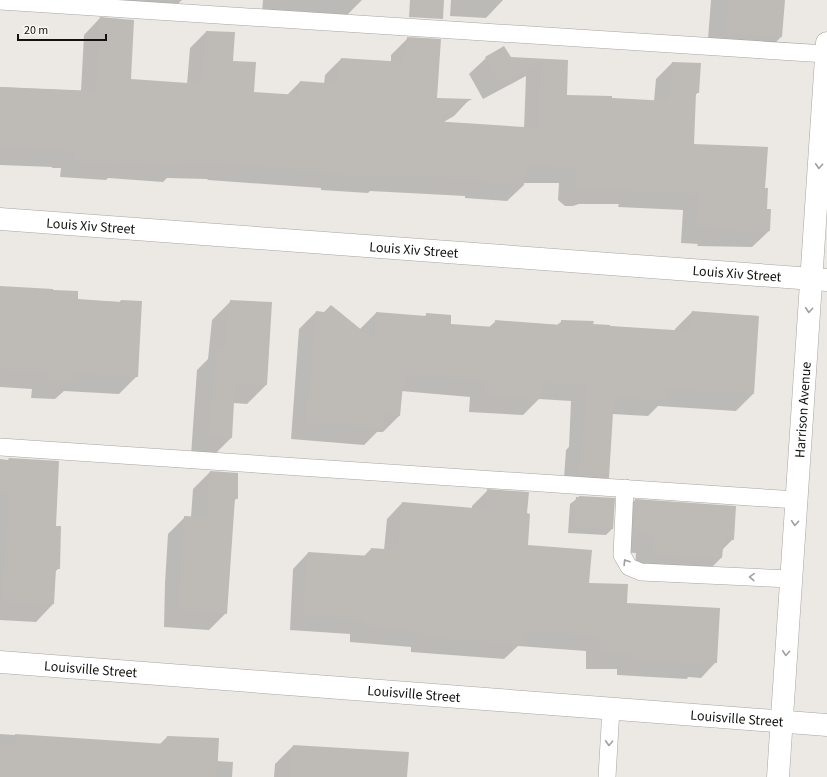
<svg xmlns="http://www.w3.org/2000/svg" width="827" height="777" font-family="'Source Sans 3',sans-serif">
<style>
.shadow{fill:#0003}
.building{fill:#bebbb7}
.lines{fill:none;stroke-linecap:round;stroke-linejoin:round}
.service-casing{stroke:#a7a5a1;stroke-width:18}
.minor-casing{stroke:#a7a5a1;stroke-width:23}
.tertiary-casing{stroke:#a7a5a1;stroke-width:23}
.service{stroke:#fff;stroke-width:17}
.minor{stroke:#fff;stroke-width:22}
.tertiary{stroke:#fff;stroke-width:22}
.oneway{stroke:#a0a09f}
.labels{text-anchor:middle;stroke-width:4;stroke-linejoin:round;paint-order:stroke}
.street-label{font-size:14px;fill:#121210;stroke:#f9f6f2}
</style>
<rect width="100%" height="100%" fill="#ece9e5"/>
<g class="shadow">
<polygon points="114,0 182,0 170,11"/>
<polygon points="263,0 362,0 346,16 295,11 290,16 262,14"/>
<polygon points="451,0 503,0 486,18 450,16"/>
<polygon points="711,0 784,0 781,37 762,56 707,52"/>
<polygon points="100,18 130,80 187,84 190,48 206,32 232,62 253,93 287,95 300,82 324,84 325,75 341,59 391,62 391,55 408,38 436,99 469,100 454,116 442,123 524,128 526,76 483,99 469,74 486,58 567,61 566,96 654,101 656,79 672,63 698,92 695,96 693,145 764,189 766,210 769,231 752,247 697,246 698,244 681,243 683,210 618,207 619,204 579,204 573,206 565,206 558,200 559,183 524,183 524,185 507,201 465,198 465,196 370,191 368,193 321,190 321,188 208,180 207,179 167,178 163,182 108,178 106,180 60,177 61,168 52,168 52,167 0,165 0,87 81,91 84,35"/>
<polygon points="0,287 52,291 77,300 119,302 121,301 137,376 119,394 64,391 55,399 31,398 32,389 0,387"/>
<polygon points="231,301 271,303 266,385 247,404 233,403 231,438 212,457 191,455 197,370 208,359 212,320"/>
<polygon points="316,312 359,330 376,313 424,317 427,314 450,325 488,328 496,321 557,325 562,321 592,325 675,331 675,329 692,312 758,316 753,394 736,411 658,406 648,416 612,414 608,477 591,494 563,492 566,450 569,447 571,401 539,399 523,415 469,412 470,397 401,391 399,416 383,432 377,432 364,445 291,439 299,329"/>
<polygon points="0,460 55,527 59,568 55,572 53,604 36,622 0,620"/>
<polygon points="210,472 237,498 234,501 226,613 209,630 164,627 165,583 168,534 185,517 191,517 193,489"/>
<polygon points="488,490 526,514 527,546 588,584 626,604 716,662 701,678 688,677 687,679 617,675 617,669 586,669 586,651 518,646 504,659 411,652 411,647 350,642 350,634 290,630 293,569 308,553 364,556 371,549 384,550 387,519 402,503 472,509 472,506"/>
<polygon points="579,497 614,499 612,529 606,535 568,533 570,504"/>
<polygon points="635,500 735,507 733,539 722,550 722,557 703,576 635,572 636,553 618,552 616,519"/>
<polygon points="0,734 159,745 167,737 217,761 233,762 232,777 0,777"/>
<polygon points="293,746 406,777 274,777 275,764"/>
</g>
<g class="building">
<polygon points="410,0 444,0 443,19 409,17"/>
<polygon points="728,0 785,0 782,37 725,33"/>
<polygon points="100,17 134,20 131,79 202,84 206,31 235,32 233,61 256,62 254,92 299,95 300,81 339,84 341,58 405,62 407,37 441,39 437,98 472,99 433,121 539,128 542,60 500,84 485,57 504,46 511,57 568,60 567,95 612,96 612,98 669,101 672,62 701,63 699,93 696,93 694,144 768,147 765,188 768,188 767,209 771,209 770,231 713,230 713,228 697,226 699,194 634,191 635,188 596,188 591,190 582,190 575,184 575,167 526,166 524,185 481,182 481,179 386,175 386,177 337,174 337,172 287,169 287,168 224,164 224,163 181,162 180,166 123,162 123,164 76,161 77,152 68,152 68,150 0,148 0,87 97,91"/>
<polygon points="0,286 53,289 53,290 78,291 78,299 120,302 121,300 142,301 138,377 74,373 74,382 48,381 49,372 0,369"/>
<polygon points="230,300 272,302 267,385 235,384 232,438 210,437 216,350 226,350"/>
<polygon points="331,305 374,340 376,312 426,316 426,313 451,315 451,324 495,327 495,320 561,325 561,320 594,321 593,324 610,325 610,326 690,331 692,311 759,316 754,394 667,389 666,400 614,397 609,478 580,476 582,432 585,433 587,384 542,382 541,399 485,395 486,380 404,374 400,416 383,414 382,428 307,422 316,311 324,312"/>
<polygon points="9,458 59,461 56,526 61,526 60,569 56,569 54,604 3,602 8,495 6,495 7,491 0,490 0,459 8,460"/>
<polygon points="210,471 238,473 238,499 235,498 227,614 180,610 181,565 184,516 207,517"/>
<polygon points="487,489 529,492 527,513 530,514 528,545 592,550 589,583 628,584 627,603 720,608 717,663 703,662 703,664 632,660 632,654 601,654 601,636 522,630 521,644 426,637 426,632 365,627 365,619 304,615 308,552 370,556 371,548 398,550 402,502 486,509"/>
<polygon points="579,496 615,498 613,529 574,527 576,497 579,497"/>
<polygon points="635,499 736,506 734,540 724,539 722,558 653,554 654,535 637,533 637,531 633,531"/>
<polygon points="15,734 166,744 167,736 219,738 217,777 0,777 0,744 15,744"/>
<polygon points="293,745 409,752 407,777 291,777"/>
</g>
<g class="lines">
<defs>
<g id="service">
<polyline points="0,1 826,54"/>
<polyline points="0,447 796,500"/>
<polyline points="625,488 622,555 629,567 641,572 791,579"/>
<polyline points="607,777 611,709"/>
</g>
<g id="minor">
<path id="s1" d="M0,219L827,280"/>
<path id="s2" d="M0,662L827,725"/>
</g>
<g id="tertiary">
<path id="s3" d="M778,777L827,43"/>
</g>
</defs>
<use href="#service" class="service-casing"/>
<use href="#minor" class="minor-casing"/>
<use href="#tertiary" class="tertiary-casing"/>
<use href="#service" class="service"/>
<use href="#minor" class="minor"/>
<use href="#tertiary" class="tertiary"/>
</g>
<defs><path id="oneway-chevron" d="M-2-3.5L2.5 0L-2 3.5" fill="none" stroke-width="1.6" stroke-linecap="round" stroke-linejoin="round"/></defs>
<g class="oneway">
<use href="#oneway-chevron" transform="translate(819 166) rotate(94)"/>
<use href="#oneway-chevron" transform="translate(809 310) rotate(94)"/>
<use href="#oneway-chevron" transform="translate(795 523) rotate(94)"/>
<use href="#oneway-chevron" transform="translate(626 562) rotate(-122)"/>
<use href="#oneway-chevron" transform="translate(752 577) rotate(-177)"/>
<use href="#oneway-chevron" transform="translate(786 653) rotate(94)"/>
<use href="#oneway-chevron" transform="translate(609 743) rotate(93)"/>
</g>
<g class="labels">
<g class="street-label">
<text dy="5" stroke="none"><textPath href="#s1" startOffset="91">Louis Xiv Street</textPath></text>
<text dy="5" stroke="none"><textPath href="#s1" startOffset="415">Louis Xiv Street</textPath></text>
<text dy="5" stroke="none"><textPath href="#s1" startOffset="739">Louis Xiv Street</textPath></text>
<text dy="5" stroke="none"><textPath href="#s3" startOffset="368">Harrison Avenue</textPath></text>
<text dy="5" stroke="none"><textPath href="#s2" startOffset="91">Louisville Street</textPath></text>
<text dy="5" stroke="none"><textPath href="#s2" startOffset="415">Louisville Street</textPath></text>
<text dy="5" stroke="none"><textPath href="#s2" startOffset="739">Louisville Street</textPath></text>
</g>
</g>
<path d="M18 34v6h88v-6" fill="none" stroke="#121210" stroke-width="2"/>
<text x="24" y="34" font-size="12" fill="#121210" stroke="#f9f6f2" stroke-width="3" paint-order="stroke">20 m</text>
</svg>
